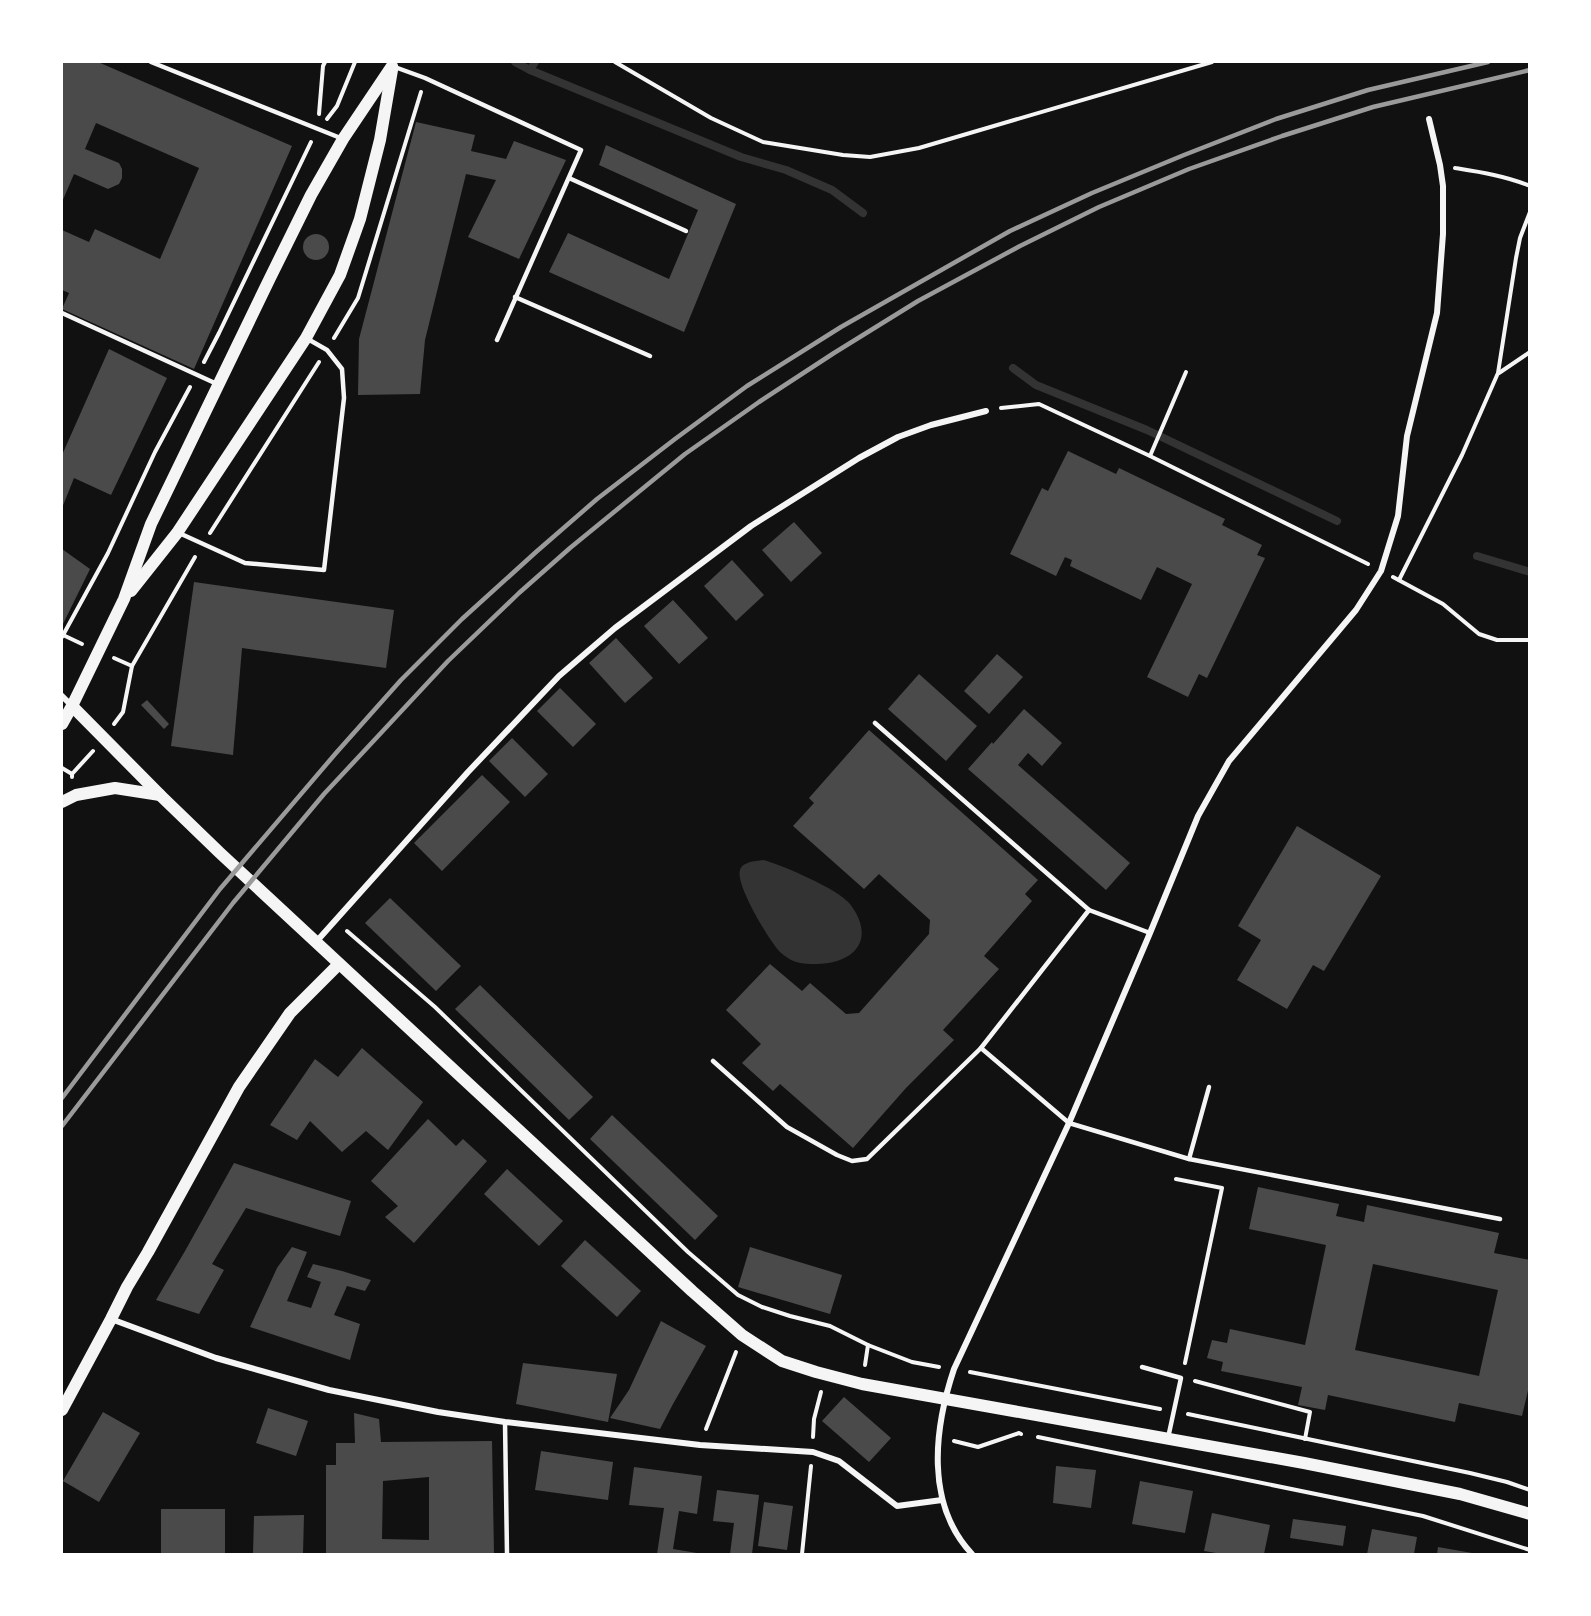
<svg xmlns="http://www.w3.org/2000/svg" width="1591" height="1616" font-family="Inter,sans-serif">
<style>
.water{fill:#333}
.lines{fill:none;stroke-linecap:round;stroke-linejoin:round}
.stream{stroke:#333;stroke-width:8}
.building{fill:#4a4a4a;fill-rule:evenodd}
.path{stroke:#f5f5f5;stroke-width:4}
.service{stroke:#f5f5f5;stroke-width:4.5}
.minor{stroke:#f5f5f5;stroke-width:6}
.secondary{stroke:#f5f5f5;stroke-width:12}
.rail{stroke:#9a9a9a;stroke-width:4.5}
</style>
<rect width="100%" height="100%" fill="#111"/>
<path class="water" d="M764,860C786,867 836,888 850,904C876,938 856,963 817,964C808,964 799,964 791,960C787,957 783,955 779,951C769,940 735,884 740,870C743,861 757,861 764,860Z"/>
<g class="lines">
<g class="stream">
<polyline points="515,62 530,70 741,157 786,170 832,190 863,213"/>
<polyline points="530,70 535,62"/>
<polyline points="1013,368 1036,385 1147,430 1337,521"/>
<polyline points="1477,556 1530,572"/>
</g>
</g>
<g class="building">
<polygon points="62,62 98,62 292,146 194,369 62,309 69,293 62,290 62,230 89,242 95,229 160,259 199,168 96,123 85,149 119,163 122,169 122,178 119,184 108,189 74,174 62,202"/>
<polygon points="416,122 475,135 471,151 506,159 514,141 566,160 519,259 468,237 496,180 466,174 425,340 420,394 358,395 359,339"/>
<polygon points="606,145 736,204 684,332 549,272 568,233 669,279 698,210 599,165"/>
<circle cx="316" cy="247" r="13"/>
<polygon points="109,349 167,378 111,495 74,478 62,508 62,455"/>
<polygon points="1068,451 1116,474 1119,468 1225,519 1222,525 1262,545 1257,555 1265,558 1207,678 1199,674 1188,697 1147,677 1192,584 1157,567 1141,600 1070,566 1072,560 1065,557 1056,576 1010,554 1042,488 1048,491"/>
<polygon points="794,522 822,553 791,582 762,550"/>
<polygon points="62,549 90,569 62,626"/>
<polygon points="732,560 764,595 736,621 704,586"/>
<polygon points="194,582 394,610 386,668 242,648 233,755 171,746"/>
<polygon points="673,600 708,638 679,664 644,626"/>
<polygon points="616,638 653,678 625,703 589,663"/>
<polygon points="997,654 1023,677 989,714 964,691"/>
<polygon points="919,674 977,726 946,761 888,709"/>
<polygon points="560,688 596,724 573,747 537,711"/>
<polygon points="147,700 169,724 164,729 141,705"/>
<polygon points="1024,709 1062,743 1042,766 1028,753 1018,765 1130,863 1106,890 968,769 992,742 993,744"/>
<polygon points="869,730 1038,880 1025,894 1032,901 984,956 999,969 943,1030 954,1040 906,1088 853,1148 780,1084 773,1091 742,1063 761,1044 726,1010 770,964 802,991 810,983 846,1014 859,1013 929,934 930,920 879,874 864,889 793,826 814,803 809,798"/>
<polygon points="512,738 548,774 525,797 489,761"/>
<polygon points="482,775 510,802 442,871 414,843"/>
<polygon points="1297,826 1381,876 1324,971 1313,965 1287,1009 1237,980 1261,940 1238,926"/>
<polygon points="390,898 461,966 436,991 365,923"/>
<polygon points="480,985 593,1097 569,1120 455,1009"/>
<polygon points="362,1048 423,1102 388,1150 366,1131 342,1152 310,1121 297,1140 270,1125 315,1059 338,1077"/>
<polygon points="612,1115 718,1216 695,1240 590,1139"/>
<polygon points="428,1119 456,1146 463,1139 487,1161 414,1243 385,1217 398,1206 371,1181"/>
<polygon points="234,1163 351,1201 340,1236 246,1208 212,1264 224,1270 199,1314 156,1300 185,1251"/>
<polygon points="507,1169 563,1221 539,1246 484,1194"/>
<path d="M1258,1187L1339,1204L1336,1216L1364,1222L1367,1205L1499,1233L1494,1253L1530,1260V1382L1522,1416L1459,1403L1455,1422L1328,1395L1325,1410L1298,1405L1302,1387L1221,1371L1223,1362L1207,1358L1212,1340L1227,1343L1230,1329L1305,1345L1326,1245L1249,1229ZM1373,1264L1498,1290L1479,1376L1355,1350Z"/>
<polygon points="585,1240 641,1291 617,1317 561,1266"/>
<polygon points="292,1247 307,1252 287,1301 311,1308 321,1282 307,1277 313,1264 342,1271 371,1280 365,1291 347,1286 334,1315 360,1324 350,1360 250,1327 277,1268"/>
<polygon points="750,1247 842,1275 830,1314 738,1287"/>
<polygon points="661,1321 706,1346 673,1404 660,1429 610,1418 629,1390"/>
<polygon points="523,1363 617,1374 608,1422 516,1404"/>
<polygon points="844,1397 891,1438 869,1462 822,1421"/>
<polygon points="268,1408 308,1421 296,1456 256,1443"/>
<polygon points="103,1412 140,1433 99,1502 63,1481"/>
<path d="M354,1413L379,1419L381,1442L492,1441L494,1554H326V1465H336V1443H355ZM429,1477V1540L382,1539L383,1481Z"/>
<polygon points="541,1451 613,1462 608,1500 535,1490"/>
<polygon points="1056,1466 1096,1470 1091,1508 1053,1503"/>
<polygon points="634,1467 702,1476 697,1514 679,1511 673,1549 697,1553 697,1554 657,1554 664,1508 629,1505"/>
<polygon points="1140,1481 1193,1491 1185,1533 1132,1524"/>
<polygon points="717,1490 759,1495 752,1554 730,1554 734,1523 713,1521"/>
<polygon points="764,1502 793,1506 787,1550 758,1546"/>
<rect x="161" y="1509" width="64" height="45"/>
<polygon points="1212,1513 1270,1525 1264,1554 1222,1554 1204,1551"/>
<polygon points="304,1515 303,1554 253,1554 254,1516"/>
<polygon points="1293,1519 1346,1526 1343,1546 1290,1538"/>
<polygon points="1372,1529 1417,1537 1414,1554 1367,1554"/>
<polygon points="1438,1547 1472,1553 1471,1554 1437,1554"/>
</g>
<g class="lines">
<g class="path">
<polyline points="615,62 711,118 763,142 843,155 870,157 919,148 1212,62"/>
<polyline points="319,114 323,66 325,62"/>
<polyline points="327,119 337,106 355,62"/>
<path d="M1455,168C1480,172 1506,176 1530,186"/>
<polyline points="334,338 358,298 421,92"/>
<polyline points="204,362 219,333 311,142"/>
<polyline points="1499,373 1530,352"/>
<polyline points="1001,408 1039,404 1150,456 1368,564"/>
<polyline points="1150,456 1186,372"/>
<polyline points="210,533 319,362"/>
<polyline points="1393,577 1443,604 1479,634 1497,640 1530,640"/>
<polyline points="1399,580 1462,455 1498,373 1516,258 1520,238 1530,212"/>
<polyline points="63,635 82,644"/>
<polyline points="62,637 108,553 155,452 190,387"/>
<polyline points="114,658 132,666"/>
<polyline points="114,724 123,712 132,666 195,557"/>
<polyline points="62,768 72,774"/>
<polyline points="72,777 72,774 93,751"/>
<polyline points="347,931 435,1007 688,1252 738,1295 762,1307 790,1316 830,1326 868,1345 912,1362 939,1367"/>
<polyline points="1176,1179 1222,1188 1185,1363"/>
<polyline points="865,1365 868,1345"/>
<polyline points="970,1372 1160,1409"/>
<polyline points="1195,1381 1310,1412 1305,1439"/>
<polyline points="1188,1414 1470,1473 1507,1482 1530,1490"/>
<polyline points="706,1429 736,1352"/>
<polyline points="813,1437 814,1419 821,1392"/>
<polyline points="1038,1437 1423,1516 1530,1550"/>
<polyline points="954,1441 978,1447 1019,1433 1021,1434"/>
<polyline points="802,1554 811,1466"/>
</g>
<g class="service">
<polyline points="151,62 343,139"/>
<polyline points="392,66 425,78 581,150 497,340"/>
<polyline points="569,178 686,231"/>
<polyline points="515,297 650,356"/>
<polyline points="62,313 217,384"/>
<polyline points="179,533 245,563 324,570 344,398 342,369 327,350 306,338"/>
<polyline points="1089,910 1150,933"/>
<polyline points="981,1048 1069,1123 1189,1159 1500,1219"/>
<polyline points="713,1061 787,1127 837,1155 852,1161 867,1159 981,1048 1089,910 875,723"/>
<polyline points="1189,1159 1209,1087"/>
<polyline points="1142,1367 1181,1378 1168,1438"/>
<polyline points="505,1422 507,1554"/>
</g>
<g class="minor">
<polyline points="62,696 72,706"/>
<polyline points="316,942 468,772 559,676 615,628 751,526 859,458 898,437 931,425 986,411"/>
<polyline points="111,1319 216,1358 329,1390 438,1412 505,1422 700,1445 813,1452 839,1461 897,1506 942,1500"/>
<path d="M972,1554C925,1504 934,1429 954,1369L1069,1123L1150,933L1198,816L1229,761L1356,610L1381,571L1398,516L1407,436L1437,313L1443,234V186L1440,165L1429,119"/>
</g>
<g class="secondary">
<polyline points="131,591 177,533 306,338 340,275 360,219 380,140 392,70"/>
<polyline points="72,706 160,795 220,853 692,1291 742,1335 782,1361 816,1372 862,1384 1304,1463 1460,1494 1530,1514"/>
<polyline points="62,724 72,706 124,599 151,524 270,278 311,195 343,139 392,66"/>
<polyline points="62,802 76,795 115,788 160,795"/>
<polyline points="62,1410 111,1319 127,1287 148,1252 239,1087 290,1013 339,964"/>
</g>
<g class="rail">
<polyline points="62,1098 220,889 336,753 401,680 462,619 536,552 597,499 675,439 747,386 841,327 1010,231 1092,193 1184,155 1276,119 1368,90 1488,62"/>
<polyline points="62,1126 233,903 324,794 380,734 448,661 519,593 570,548 685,454 759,402 834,353 918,301 1020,246 1099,207 1189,169 1282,136 1373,107 1530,70"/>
</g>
</g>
<rect width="1591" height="1616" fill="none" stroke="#ffffff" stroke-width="126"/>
</svg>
